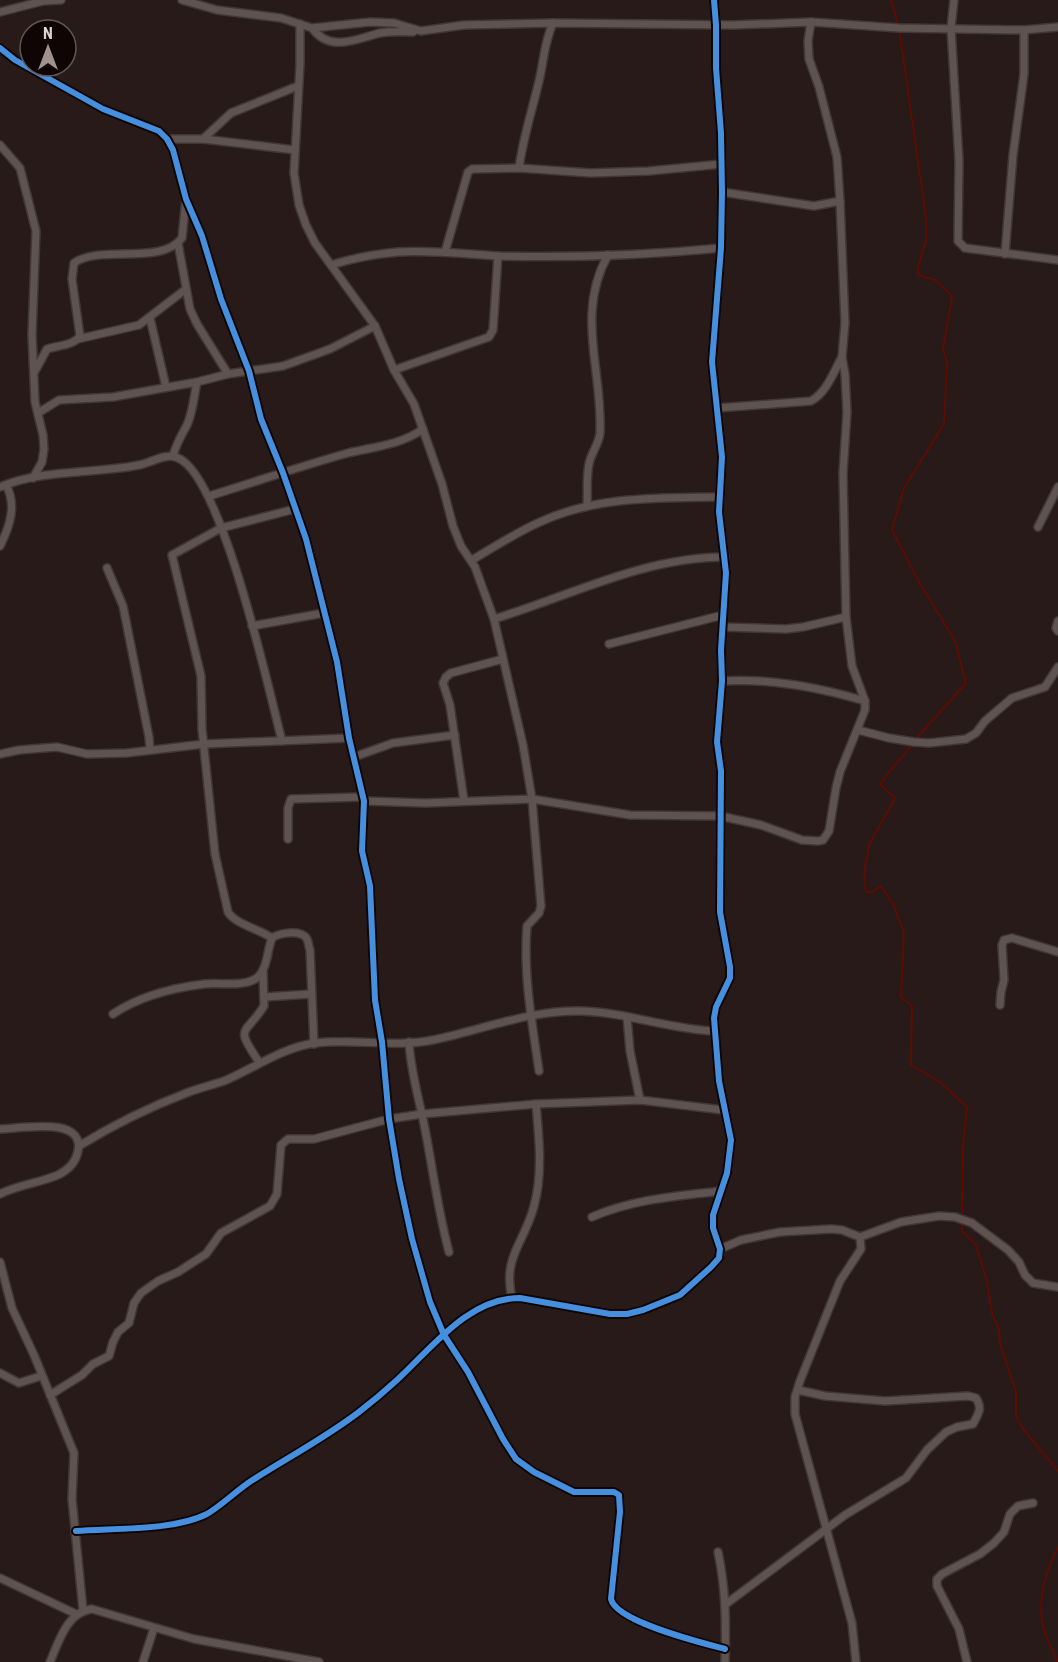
<svg xmlns="http://www.w3.org/2000/svg" width="1058" height="1662" viewBox="0 0 1058 1662" font-family="'Roboto Condensed',sans-serif">
  <rect width="100%" height="100%" fill="#271a18"/>
  <g fill="none" stroke-linecap="round" stroke-linejoin="round">
    <g stroke="#5c0c02" stroke-width="2">
      <polyline points="891,0 899,28 926,218 926,240 918,267 918,275 935,280 951,295 952,299 943,348 947,363 944,424 904,488 892,530 919,582 955,641 966,683 915,740"/>
      <polyline points="912,744 880,784 895,798 869,845 864,875 866,892 873,892 881,886 894,906 904,933 901,997 912,1006 911,1065 939,1081 967,1107 963,1146 962,1232 975,1243 986,1277 992,1314 999,1329 1000,1343 1016,1391 1016,1416 1023,1429 1058,1471"/>
      <path d="M1058,1662C1053,1651 1046,1639 1043,1626C1037,1599 1046,1571 1058,1547"/>
    </g>
    <g stroke="#413735" stroke-width="10">
      <g id="minor">
        <polyline points="182,0 217,10 281,18 312,28 370,22 394,23 421,31 464,25 553,23 734,25 811,22 899,28 1024,30 1058,27"/>
        <polyline points="954,0 951,28 959,161 958,241 965,248 1058,260"/>
        <polyline points="0,12 43,1 61,0"/>
        <path d="M300,24V64L294,173L299,205L306,225L315,243L375,326L394,370L414,404L442,484L453,526L461,546L475,567L494,619L523,745L532,799L541,906L539,913L527,926C523,973 532,1023 539,1071"/>
        <path d="M312,28C330,53 356,39 380,33C391,31 402,32 413,32"/>
        <path d="M0,48L15,60L103,109L159,131L167,139L173,150L186,199L202,236L221,299L249,371L261,419L283,473L306,539L337,662L349,738L364,801L362,851L370,886L375,1000L382,1042L389,1119L399,1179L412,1239L430,1302L444,1335L468,1372L503,1439L516,1459L534,1472L574,1492H614L619,1495L620,1512L611,1599C616,1622 703,1643 725,1649"/>
        <polyline points="167,139 203,139 295,150"/>
        <polyline points="203,139 231,113 298,86"/>
        <polyline points="0,145 20,168 36,231 32,335 35,402 43,435 44,449 42,462 33,478"/>
        <path d="M519,168C523,138 532,111 539,81C544,60 544,43 553,23"/>
        <polyline points="722,192 814,206 840,201"/>
        <polyline points="178,243 190,309 197,324 228,374"/>
        <polyline points="445,252 468,172 472,169 519,168 591,173 649,171 722,164"/>
        <polyline points="1005,254 1013,155 1024,74 1024,30"/>
        <path d="M331,265C353,258 376,254 398,252C431,250 465,254 498,256C573,258 648,255 721,248"/>
        <polyline points="150,318 166,387"/>
        <polyline points="78,339 139,325 186,289"/>
        <polyline points="394,370 489,337 493,330 498,256"/>
        <path d="M35,371L47,349C59,345 73,346 80,336L72,279L74,263C100,244 161,266 182,238L186,199"/>
        <path d="M717,408L811,401C827,392 833,373 842,357"/>
        <polyline points="38,413 59,400 113,397 197,382 228,374 283,366 330,349 375,326"/>
        <path d="M173,456C176,444 181,436 187,425C193,412 194,396 197,382"/>
        <path d="M0,487C42,469 94,474 139,465C151,463 166,452 178,458C222,476 269,691 282,741"/>
        <path d="M209,496C255,482 301,466 348,453C373,447 401,445 423,429"/>
        <path d="M587,506C588,492 586,477 589,464C591,453 599,444 600,433C603,371 575,314 608,255"/>
        <polyline points="1038,527 1058,487"/>
        <path d="M0,546C10,526 17,505 6,485"/>
        <path d="M472,560C494,547 517,532 540,522C596,496 658,498 718,497"/>
        <polyline points="107,568 123,606 149,737 150,749"/>
        <path d="M494,619C570,596 644,557 725,557"/>
        <polyline points="1058,621 1056,628 1058,631"/>
        <polyline points="252,626 324,613"/>
        <polyline points="723,627 786,629 803,627 846,617"/>
        <polyline points="609,644 723,615"/>
        <path d="M722,681C771,678 818,687 865,701"/>
        <polyline points="858,730 889,738 914,742 929,743 966,739 976,733 985,721 1012,698 1045,687 1058,667"/>
        <polyline points="0,754 19,750 57,747 87,754 127,753 204,744 349,738"/>
        <polyline points="354,757 393,743 455,735"/>
        <polyline points="364,801 426,803 532,799 630,815 720,816 761,825 802,840 818,841 823,840 829,831 836,788 840,772 865,710 865,701 852,666 846,617 843,473 847,412 845,374 842,357 845,323 840,201 837,157 819,87 809,59 808,41 811,22"/>
        <polyline points="464,801 450,705 443,683 446,677 451,673 503,659"/>
        <polyline points="288,839 288,808 291,799 363,797"/>
        <path d="M272,938C259,929 235,924 228,912L215,854L202,729L201,676L172,555L221,528L295,509"/>
        <polyline points="265,997 311,994"/>
        <polyline points="1000,1005 1001,992 1004,980 1002,945 1004,940 1012,938 1058,952"/>
        <path d="M113,1014C140,996 171,988 204,984C219,982 245,988 258,977C268,967 267,950 272,938C279,933 301,929 307,939C308,940 309,948 310,950L314,1044"/>
        <polyline points="627,1017 630,1051 640,1100"/>
        <path d="M409,1042C411,1074 419,1098 425,1129C433,1170 438,1211 449,1252"/>
        <path d="M259,1062C234,1025 245,1036 264,1006L263,971"/>
        <path d="M0,1129C19,1129 85,1115 78,1151C76,1162 68,1170 58,1175C39,1183 18,1185 0,1194"/>
        <path d="M79,1146C113,1125 152,1106 189,1092C200,1088 212,1085 224,1081C255,1068 281,1048 315,1043C354,1038 394,1048 433,1040C481,1030 530,1010 580,1011C625,1012 669,1029 714,1031"/>
        <path d="M592,1217C633,1199 677,1196 721,1191"/>
        <polyline points="860,1237 901,1222 939,1216 955,1217 972,1223 1008,1250 1019,1262 1025,1275 1033,1283 1058,1287"/>
        <polyline points="720,1249 741,1240 780,1232 831,1229 842,1230 860,1237 861,1249 840,1281 800,1381 795,1397 795,1414 852,1623 856,1662"/>
        <polyline points="0,1262 12,1308 34,1355 74,1453 72,1499 83,1610"/>
        <path d="M512,1298C502,1257 525,1242 534,1206C543,1174 539,1137 536,1104"/>
        <polyline points="0,1373 19,1383 41,1376"/>
        <polyline points="50,1395 82,1375 93,1364 109,1356 113,1342 118,1332 129,1323 134,1303 141,1293 158,1281 178,1272 206,1254 221,1233 270,1206 277,1194 281,1145 288,1139 314,1139 389,1119 422,1114 536,1104 640,1100 723,1110"/>
        <path d="M76,1531C114,1528 173,1531 207,1514C222,1505 236,1491 251,1481C287,1458 325,1438 359,1412C372,1402 385,1391 397,1380C432,1348 468,1298 520,1298L610,1314H627L643,1310L680,1295L711,1267L719,1258L720,1249L713,1228V1215L727,1173L731,1140L719,1081L714,1018L716,1007L730,978V967L720,912L721,771L717,742L722,681L721,650L726,573L719,512L722,457L712,362L721,248L722,192L721,133L716,68V25L714,0"/>
        <path d="M718,1552C726,1589 726,1624 725,1662"/>
        <polyline points="0,1578 76,1614"/>
        <path d="M726,1604L845,1515L906,1478L927,1450L946,1432L957,1427L973,1424C978,1414 983,1409 976,1398L968,1396L885,1401L825,1396L798,1390"/>
        <path d="M50,1662C59,1641 67,1612 92,1609L194,1639L319,1662"/>
        <polyline points="143,1662 154,1628"/>
        <polyline points="967,1662 959,1629 937,1586 937,1579 942,1574 980,1554 994,1543 1004,1532 1010,1514 1018,1506 1033,1503"/>
      </g>
    </g>
    <use href="#minor" stroke="#5e5350" stroke-width="7"/>
    <g stroke="#0e0504" stroke-width="10">
      <g id="cycleway">
        <path d="M0,48L15,60L103,109L159,131L167,139L173,150L186,199L202,236L221,299L249,371L261,419L283,473L306,539L337,662L349,738L364,801L362,851L370,886L375,1000L382,1042L389,1119L399,1179L412,1239L430,1302L444,1335L468,1372L503,1439L516,1459L534,1472L574,1492H614L619,1495L620,1512L611,1599C616,1622 703,1643 725,1649"/>
        <path d="M76,1531C114,1528 173,1531 207,1514C222,1505 236,1491 251,1481C287,1458 325,1438 359,1412C372,1402 385,1391 397,1380C432,1348 468,1298 520,1298L610,1314H627L643,1310L680,1295L711,1267L719,1258L720,1249L713,1228V1215L727,1173L731,1140L719,1081L714,1018L716,1007L730,978V967L720,912L721,771L717,742L722,681L721,650L726,573L719,512L722,457L712,362L721,248L722,192L721,133L716,68V25L714,0"/>
      </g>
    </g>
    <use href="#cycleway" stroke="#468fdf" stroke-width="6"/>
  </g>
  <g transform="translate(48 48)"><circle r="28" fill="#0e0504" stroke="#635755" stroke-width="1.5"/>
  <path d="M0-4.5L10 22L0 15L-10 22Z" fill="#a1928f"/>
  <text y="-9" font-size="16" font-weight="bold" text-anchor="middle" fill="#e3d3cf">N</text>
  </g>
</svg>
